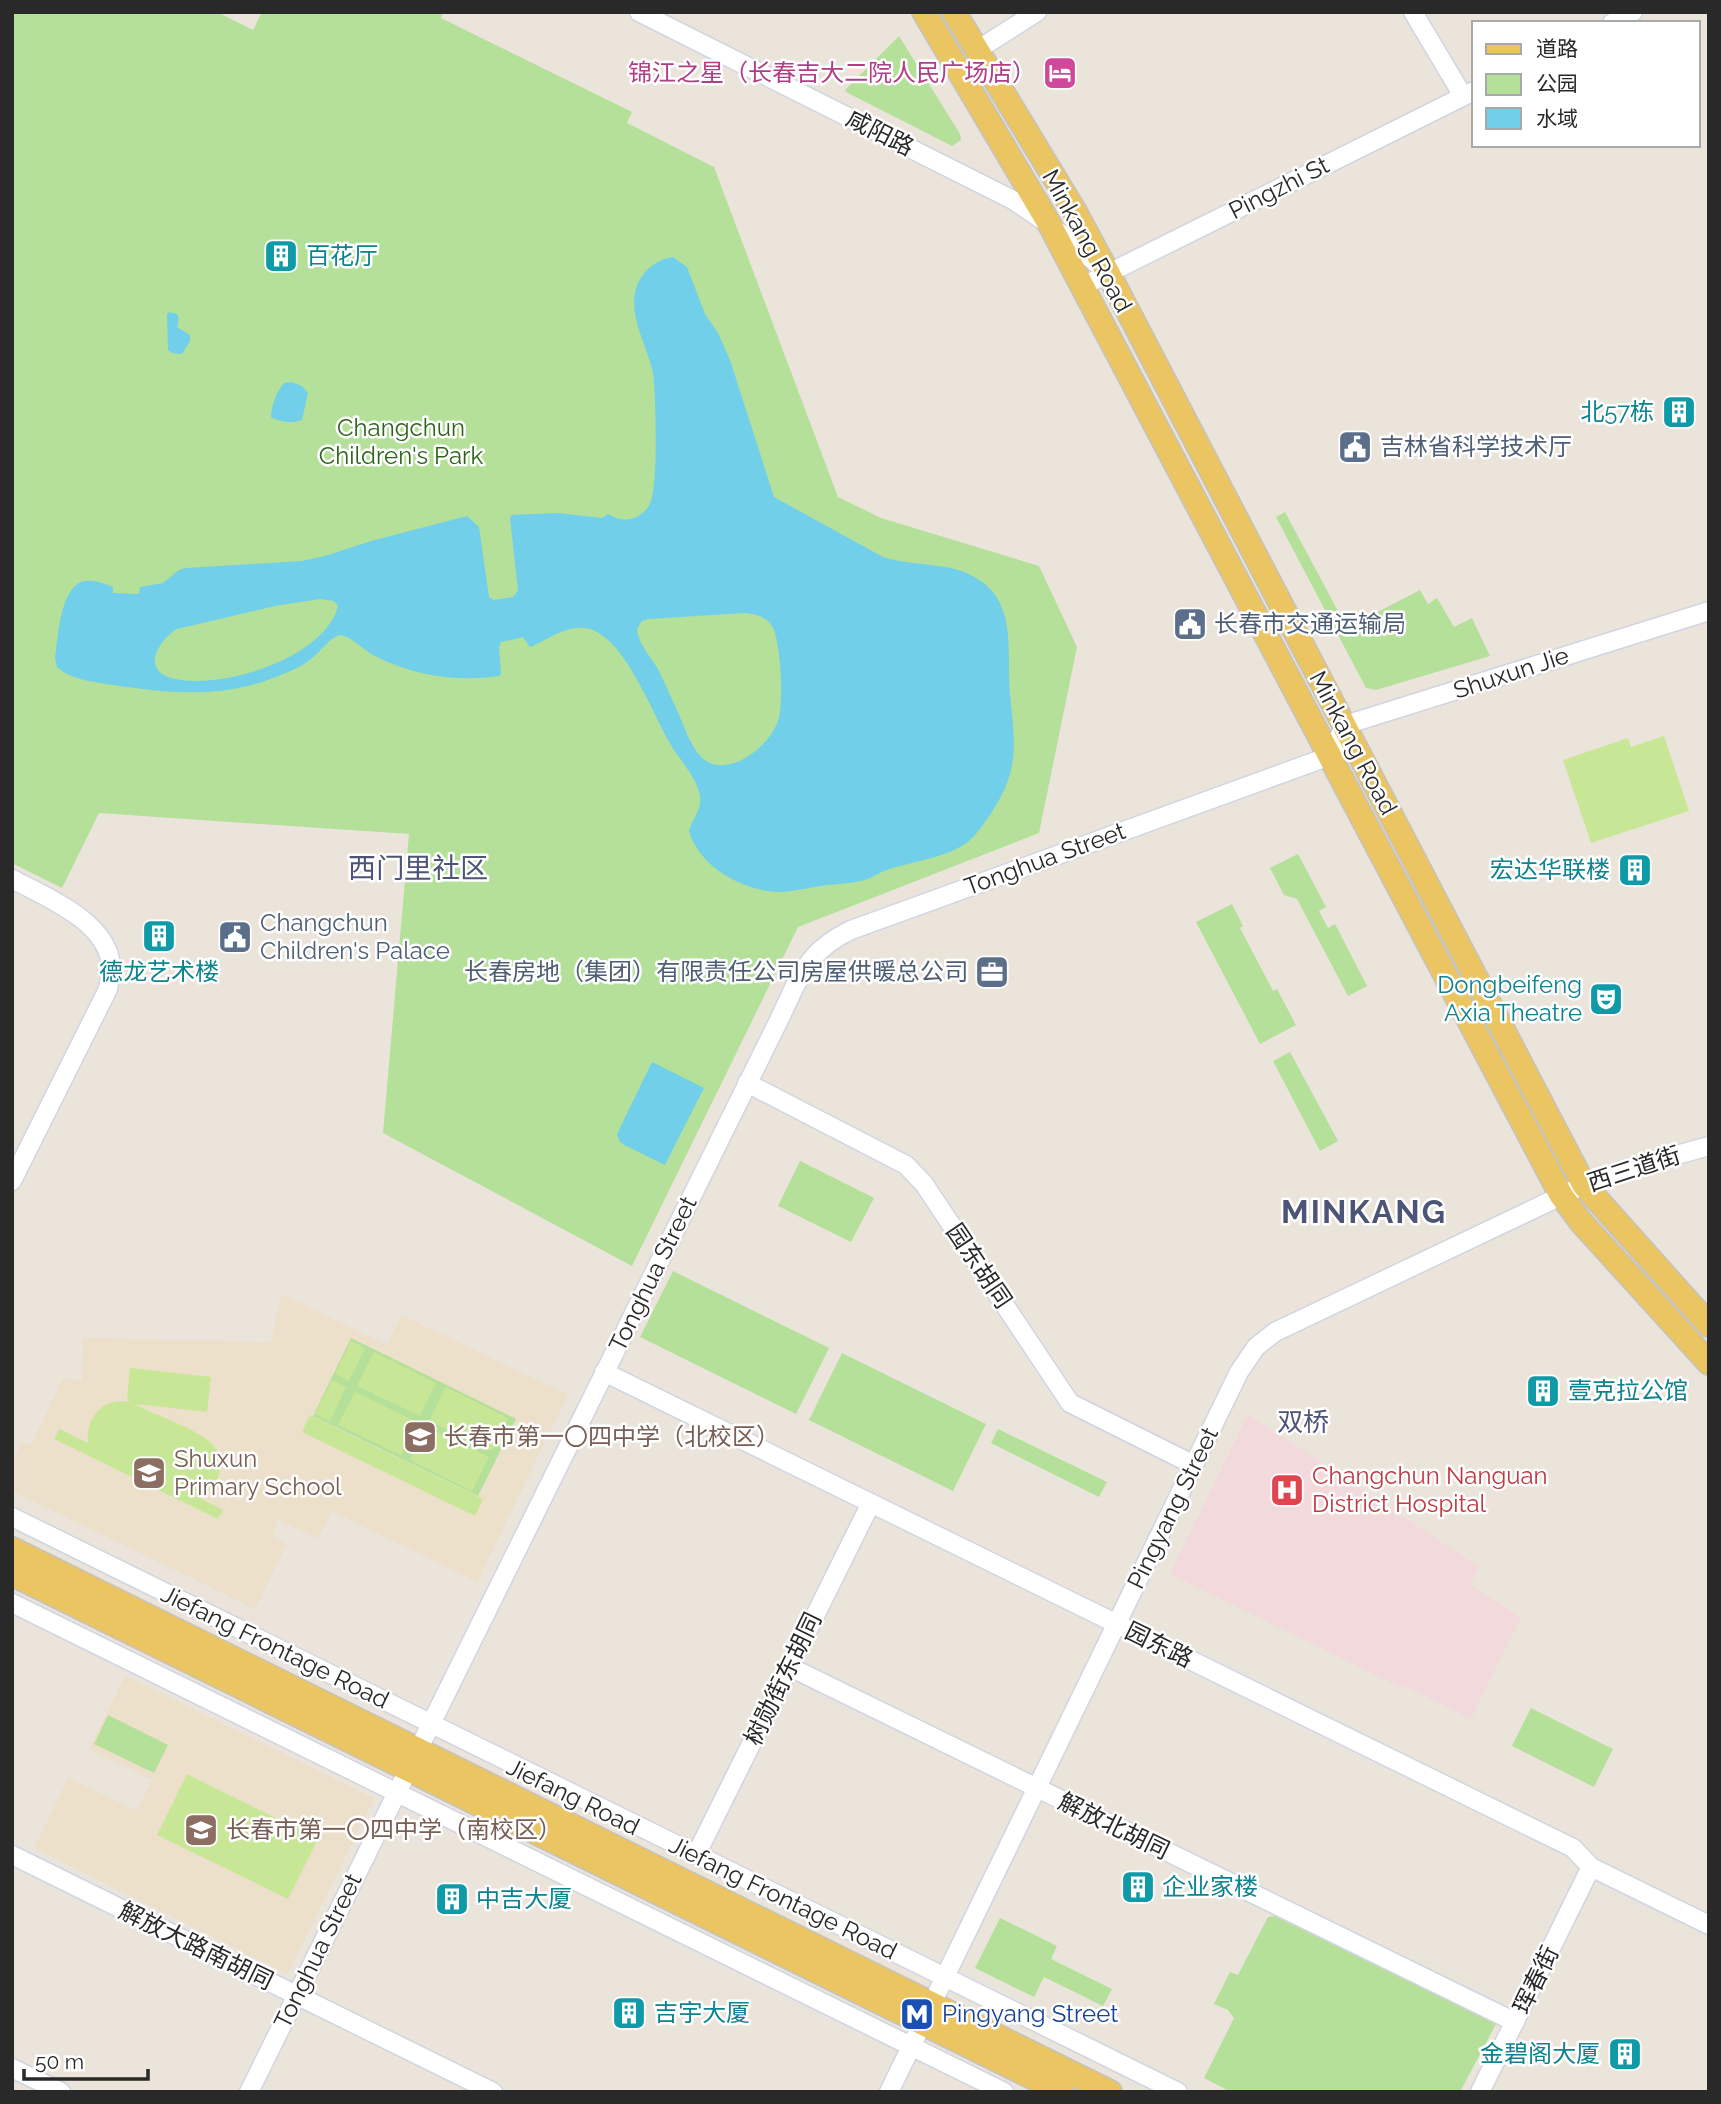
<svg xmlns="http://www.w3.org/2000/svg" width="1721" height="2104" viewBox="0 0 1721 2104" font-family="Raleway,'Noto Sans SC',sans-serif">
  <rect width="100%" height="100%" fill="#ebe4db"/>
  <g fill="#ece0cb">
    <polygon points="281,1294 387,1345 402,1315 568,1395 477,1582 332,1511 318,1539 277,1519 273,1537 287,1544 255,1609 12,1491 12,1463 22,1442 31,1445 63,1378 82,1381 83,1338 271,1342"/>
    <polygon points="125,1676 374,1798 288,1974 34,1848 68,1778 137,1811 152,1780 89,1749"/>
  </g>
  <polygon fill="#f2d9db" points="1248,1414 1479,1567 1470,1585 1521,1617 1471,1719 1404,1686 1402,1688 1170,1574"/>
  <g fill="#b4e09a">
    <polygon points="12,12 217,12 253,30 262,12 443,12 441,18 632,112 627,123 714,167 838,497 881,518 1039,566 1077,647 1039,833 798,927 632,1266 383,1133 409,834 99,813 62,888 12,863"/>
    <polygon points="899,36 960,134 961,140 952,146 846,92 845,90"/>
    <polygon points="1285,512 1347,628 1420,590 1428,604 1437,598 1454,627 1472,618 1490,656 1376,690 1366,688 1276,517"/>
    <polygon points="1298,854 1326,907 1319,911 1328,928 1335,924 1367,986 1348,996 1297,899 1284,895 1270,868"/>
    <polygon points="1232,904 1243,926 1240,928 1273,991 1277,989 1296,1025 1260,1044 1196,922"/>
    <polygon points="1290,1052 1338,1141 1320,1151 1273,1061"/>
    <polygon points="800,1161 874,1198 851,1242 778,1206"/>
    <polygon points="673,1271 829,1348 796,1414 640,1337"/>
    <polygon points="351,1338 516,1419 478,1496 313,1416"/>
    <polygon points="842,1353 986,1424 953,1491 809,1420"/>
    <polygon points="998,1429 1107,1482 1099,1497 991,1443"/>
    <polygon points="1531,1708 1613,1749 1594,1787 1512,1746"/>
    <polygon points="108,1715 168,1745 154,1773 94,1744"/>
    <polygon points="1275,1916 1496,2024 1460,2092 1231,2092 1204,2078 1234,2018 1228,2010 1214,2004 1230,1972 1238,1975 1268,1917"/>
    <polygon points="1000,1918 1057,1946 1051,1959 1112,1989 1103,2006 1044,1977 1034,1997 975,1968"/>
  </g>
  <g fill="#c8e796">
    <polygon points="1664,736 1689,811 1591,843 1563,760 1628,738 1631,747"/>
    <polygon points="351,1341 365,1348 349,1381 335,1374"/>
    <polygon points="374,1352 436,1383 420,1416 357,1386"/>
    <path d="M130,1368L211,1377L207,1412L135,1404C156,1416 193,1427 210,1442C230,1461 219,1485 200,1498L223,1510L218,1519L54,1439L59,1429L88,1443C86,1416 103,1397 131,1402L127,1400Z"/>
    <polygon points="332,1380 346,1387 330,1421 315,1414"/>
    <polygon points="446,1387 508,1418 492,1451 429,1421"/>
    <polygon points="355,1392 417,1422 401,1455 338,1425"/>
    <polygon points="310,1415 483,1499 475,1516 302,1432"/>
    <polygon points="426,1427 489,1457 472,1491 410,1460"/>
    <polygon points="187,1774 318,1839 288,1899 157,1835"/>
  </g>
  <g fill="#72cfe9" fill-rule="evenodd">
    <path d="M673,257L687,267L705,314L718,333L730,360L774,497L883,557C913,567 949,561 976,578C1011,598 1009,637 1009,673C1009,709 1021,748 1007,783C1002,798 981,831 969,841C946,859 911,861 884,871C877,874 871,878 865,880C852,883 841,884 828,885C812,887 797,891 781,892C744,892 699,867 689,831C692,819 702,810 700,796C696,776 681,762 671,745C653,715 626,640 590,629C569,623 549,639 530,647L523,637L501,642L499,647L501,674L499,676C457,682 415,676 377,657C363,651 354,637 340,635C328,639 321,651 311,659C303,666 293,670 283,674C226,699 172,694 113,685C95,682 71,680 57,667L55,659C58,639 60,583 86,581C95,580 105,584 113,587V593L139,594L140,587L163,583L179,570L186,568L302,561L325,556L371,541L467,516L479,527L489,597L494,600L513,597L518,591L510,518L512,515L558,513L602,518L608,514C617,520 628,522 638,516C644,513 649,507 651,501C658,481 656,394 653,373C648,349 634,326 634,301C635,278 651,260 673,257ZM320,599L334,601L338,606C325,659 218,691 171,678C141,669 159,640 177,629L275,606ZM744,613C754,614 766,616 772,626C781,640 784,705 778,721C769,747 727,780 702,758C690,746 684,725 677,710C671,697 665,684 659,671C652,658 638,644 637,629L642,621L649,619Z"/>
    <polygon points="169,312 177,314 179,318 177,327 190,335 190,341 182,354 172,353 168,350 167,314"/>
    <path d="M291,382L302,386L308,393L302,420C292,424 280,422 271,417C271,406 277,391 284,383Z"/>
    <polygon points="652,1062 704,1088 665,1165 624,1145 620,1142 617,1134"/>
  </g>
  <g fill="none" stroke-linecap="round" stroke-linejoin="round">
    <g stroke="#d1d5e2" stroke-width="21">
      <g id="minor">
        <polyline points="639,12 1013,200 1050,225 1101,267"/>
        <polyline points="1413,12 1463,96"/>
        <polyline points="1612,23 1633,12"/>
        <polyline points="977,50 1037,12"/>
        <polyline points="1083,286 1474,91"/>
        <path d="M12,879C46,897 109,922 111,967C111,974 109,982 108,989L12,1181"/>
        <polyline points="747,1083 906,1165 924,1184 1070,1403 1194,1465"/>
        <polyline points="604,1372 1573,1848 1591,1867 1709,1925"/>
        <polyline points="12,1517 1178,2092"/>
        <polyline points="12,1603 1004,2092"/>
        <polyline points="790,1667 1515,2022"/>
        <polyline points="12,1855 493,2092"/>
        <polyline points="696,1855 871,1503"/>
        <polyline points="12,2068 61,2092"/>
        <path d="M249,2092L778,1022C799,979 805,952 851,930L1330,756L1345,725L1709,611"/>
        <polyline points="889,2092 1239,1372 1256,1347 1275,1332 1584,1185 1623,1170 1709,1146"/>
        <polyline points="1480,2092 1591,1867"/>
      </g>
    </g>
    <g stroke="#c3c3c3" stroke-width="26">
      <g id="major">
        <polyline points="924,12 1050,225 1561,1195 1581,1222 1709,1363"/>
        <polyline points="954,12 1074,210 1108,273 1584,1185 1709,1325"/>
        <polyline points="12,1549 1110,2092"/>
        <polyline points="12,1574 1062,2092"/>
      </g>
    </g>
    <use href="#minor" stroke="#fff" stroke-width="18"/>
    <use href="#major" stroke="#ebc561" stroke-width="23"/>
  </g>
  <defs>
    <g id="hotel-square" transform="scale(1.75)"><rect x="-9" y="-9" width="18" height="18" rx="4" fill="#d1479c" stroke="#fff"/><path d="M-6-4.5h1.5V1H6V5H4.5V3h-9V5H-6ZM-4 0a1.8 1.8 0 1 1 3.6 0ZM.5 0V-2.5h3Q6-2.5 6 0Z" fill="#fff"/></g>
    <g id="building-square" transform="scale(1.75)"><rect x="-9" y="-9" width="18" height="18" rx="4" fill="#0f9aa8" stroke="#fff"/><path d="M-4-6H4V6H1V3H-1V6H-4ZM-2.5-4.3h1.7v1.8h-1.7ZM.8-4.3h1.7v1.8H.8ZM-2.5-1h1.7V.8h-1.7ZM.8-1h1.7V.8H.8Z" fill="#fff"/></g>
    <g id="civic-square" transform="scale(1.75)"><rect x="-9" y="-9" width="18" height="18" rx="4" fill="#5c6f8a" stroke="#fff"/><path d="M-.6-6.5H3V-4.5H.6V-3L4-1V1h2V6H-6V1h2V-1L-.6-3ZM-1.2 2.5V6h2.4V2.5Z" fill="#fff"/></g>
    <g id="office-square" transform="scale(1.75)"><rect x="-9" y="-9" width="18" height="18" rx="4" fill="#5c6f8a" stroke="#fff"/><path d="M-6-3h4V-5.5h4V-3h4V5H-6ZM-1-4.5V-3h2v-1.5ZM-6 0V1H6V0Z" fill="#fff"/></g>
    <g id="theatre-square" transform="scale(1.75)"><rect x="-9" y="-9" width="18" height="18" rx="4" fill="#0f9aa8" stroke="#fff"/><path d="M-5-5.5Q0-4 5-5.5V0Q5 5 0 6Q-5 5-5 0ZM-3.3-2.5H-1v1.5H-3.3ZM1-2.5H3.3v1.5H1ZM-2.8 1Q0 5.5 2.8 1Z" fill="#fff"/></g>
    <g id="school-square" transform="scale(1.75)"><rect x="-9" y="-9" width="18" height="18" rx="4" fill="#8d6e63" stroke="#fff"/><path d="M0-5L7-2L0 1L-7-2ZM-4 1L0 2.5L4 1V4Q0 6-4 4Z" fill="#fff"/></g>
    <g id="hospital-square" transform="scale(1.75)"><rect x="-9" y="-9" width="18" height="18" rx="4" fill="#e0444e" stroke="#fff"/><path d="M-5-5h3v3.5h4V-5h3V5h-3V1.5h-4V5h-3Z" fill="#fff"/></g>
    <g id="metro-square" transform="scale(1.75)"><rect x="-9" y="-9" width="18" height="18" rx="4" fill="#1a4fb4" stroke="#fff"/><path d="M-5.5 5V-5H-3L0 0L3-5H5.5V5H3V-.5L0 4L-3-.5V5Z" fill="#fff"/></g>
  </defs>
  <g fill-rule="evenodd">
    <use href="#hotel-square" x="1060" y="73"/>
    <use href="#building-square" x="281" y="256"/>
    <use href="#building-square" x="1679" y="412"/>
    <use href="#civic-square" x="1355" y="447"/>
    <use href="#civic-square" x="1190" y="624"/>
    <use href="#building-square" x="1635" y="870"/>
    <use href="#building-square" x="159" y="936"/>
    <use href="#civic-square" x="235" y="937"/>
    <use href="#office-square" x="992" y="972"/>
    <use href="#theatre-square" x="1606" y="999"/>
    <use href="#building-square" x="1543" y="1391"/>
    <use href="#school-square" x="420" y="1437"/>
    <use href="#school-square" x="149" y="1473"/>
    <use href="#hospital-square" x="1287" y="1490"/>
    <use href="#school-square" x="201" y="1830"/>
    <use href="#building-square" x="1138" y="1887"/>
    <use href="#building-square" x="452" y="1899"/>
    <use href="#building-square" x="629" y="2013"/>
    <use href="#metro-square" x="917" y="2014"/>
    <use href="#building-square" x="1625" y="2054"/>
  </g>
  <g text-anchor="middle" stroke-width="5" stroke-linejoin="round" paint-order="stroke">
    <g font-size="24" fill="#b23c85" stroke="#fff" text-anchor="end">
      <text x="1036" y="81">锦江之星（长春吉大二院人民广场店）</text>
    </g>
    <g font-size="24" fill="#292929" stroke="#fff">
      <text transform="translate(880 133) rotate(27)" y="8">咸阳路</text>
      <text transform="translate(1279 188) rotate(-27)" y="8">Pingzhi St</text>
      <text transform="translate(1087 241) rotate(61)" y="8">Minkang Road</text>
      <text transform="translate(1511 673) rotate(-18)" y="8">Shuxun Jie</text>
      <text transform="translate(1353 743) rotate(62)" y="8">Minkang Road</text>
      <text transform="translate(1045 859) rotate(-20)" y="8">Tonghua Street</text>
      <text transform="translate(1634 1169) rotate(-18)" y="8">西三道街</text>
      <text transform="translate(979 1266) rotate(56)" y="8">园东胡同</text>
      <text transform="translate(653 1274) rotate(-64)" y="8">Tonghua Street</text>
      <text transform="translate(1173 1508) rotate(-64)" y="8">Pingyang Street</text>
      <text transform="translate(1159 1645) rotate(26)" y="8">园东路</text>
      <text transform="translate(275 1647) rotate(26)" y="8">Jiefang Frontage Road</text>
      <text transform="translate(783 1679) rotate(-64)" y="8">树勋街东胡同</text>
      <text transform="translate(573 1797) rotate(26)" y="8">Jiefang Road</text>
      <text transform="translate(1114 1826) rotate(26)" y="8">解放北胡同</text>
      <text transform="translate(783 1898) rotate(26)" y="8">Jiefang Frontage Road</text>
      <text transform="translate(196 1946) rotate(26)" y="8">解放大路南胡同</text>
      <text transform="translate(318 1951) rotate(-64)" y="8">Tonghua Street</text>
      <text transform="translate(1536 1980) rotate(-64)" y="8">珲春街</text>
    </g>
    <g font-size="24" fill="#0d838f" stroke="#fff" text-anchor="start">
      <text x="306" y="264">百花厅</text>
      <text x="1654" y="420" text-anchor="end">北57栋</text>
      <text x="1610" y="878" text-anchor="end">宏达华联楼</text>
      <text x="159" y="980" text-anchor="middle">德龙艺术楼</text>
      <text x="1582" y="993" text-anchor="end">Dongbeifeng<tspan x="1582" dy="28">Axia Theatre</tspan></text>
      <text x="1568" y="1399">壹克拉公馆</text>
      <text x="1162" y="1895">企业家楼</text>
      <text x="476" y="1907">中吉大厦</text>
      <text x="654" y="2021">吉宇大厦</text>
      <text x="1600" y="2062" text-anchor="end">金碧阁大厦</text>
    </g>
    <g font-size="24" fill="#2e631c" stroke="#fff">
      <text x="401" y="436">Changchun<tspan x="401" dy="28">Children's Park</tspan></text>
    </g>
    <g font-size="24" fill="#4e5e75" stroke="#fff" text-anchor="start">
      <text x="1380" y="455">吉林省科学技术厅</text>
      <text x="1214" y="632">长春市交通运输局</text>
      <text x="260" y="931">Changchun<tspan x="260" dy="28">Children's Palace</tspan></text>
      <text x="968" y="980" text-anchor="end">长春房地（集团）有限责任公司房屋供暖总公司</text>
    </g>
    <g font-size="24" fill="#785e54" stroke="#fff" text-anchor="start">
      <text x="444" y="1445">长春市第一〇四中学（北校区）</text>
      <text x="174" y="1467">Shuxun<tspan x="174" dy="28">Primary School</tspan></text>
      <text x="226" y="1838">长春市第一〇四中学（南校区）</text>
    </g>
    <g font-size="24" fill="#be3a42" stroke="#fff" text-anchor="start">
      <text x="1312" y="1484">Changchun Nanguan<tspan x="1312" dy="28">District Hospital</tspan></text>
    </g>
    <g font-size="24" fill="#164399" stroke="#fff" text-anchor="start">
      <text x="942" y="2022">Pingyang Street</text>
    </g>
    <g font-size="26" fill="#4c5578" stroke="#fff">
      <text x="1303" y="1431">双桥</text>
    </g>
    <g font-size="28" fill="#4c5578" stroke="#fff">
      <text x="418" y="878">西门里社区</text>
    </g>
    <g font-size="32" font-weight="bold" letter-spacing="2" fill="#4c5578" stroke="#fff">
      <text x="1364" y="1223">MINKANG</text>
    </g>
  </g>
  <rect width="1721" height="2104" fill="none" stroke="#292929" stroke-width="28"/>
  <rect x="1472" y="21" width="228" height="126" fill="#ffffff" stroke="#a9a9a9" stroke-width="2"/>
  <rect x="1486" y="44" width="35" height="10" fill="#ebc561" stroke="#a9a9a9" stroke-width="2"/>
  <text x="1536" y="56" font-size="21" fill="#292929">道路</text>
  <rect x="1486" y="74" width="35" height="21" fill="#b4e09a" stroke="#a9a9a9" stroke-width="2"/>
  <text x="1536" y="91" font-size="21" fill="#292929">公园</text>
  <rect x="1486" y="108" width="35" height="21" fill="#72cfe9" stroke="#a9a9a9" stroke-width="2"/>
  <text x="1536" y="126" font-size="21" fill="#292929">水域</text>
  <path d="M24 2069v10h124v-10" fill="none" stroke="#292929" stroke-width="3.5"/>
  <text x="35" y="2069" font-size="21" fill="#292929" stroke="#ffffff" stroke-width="5" paint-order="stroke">50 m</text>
</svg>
